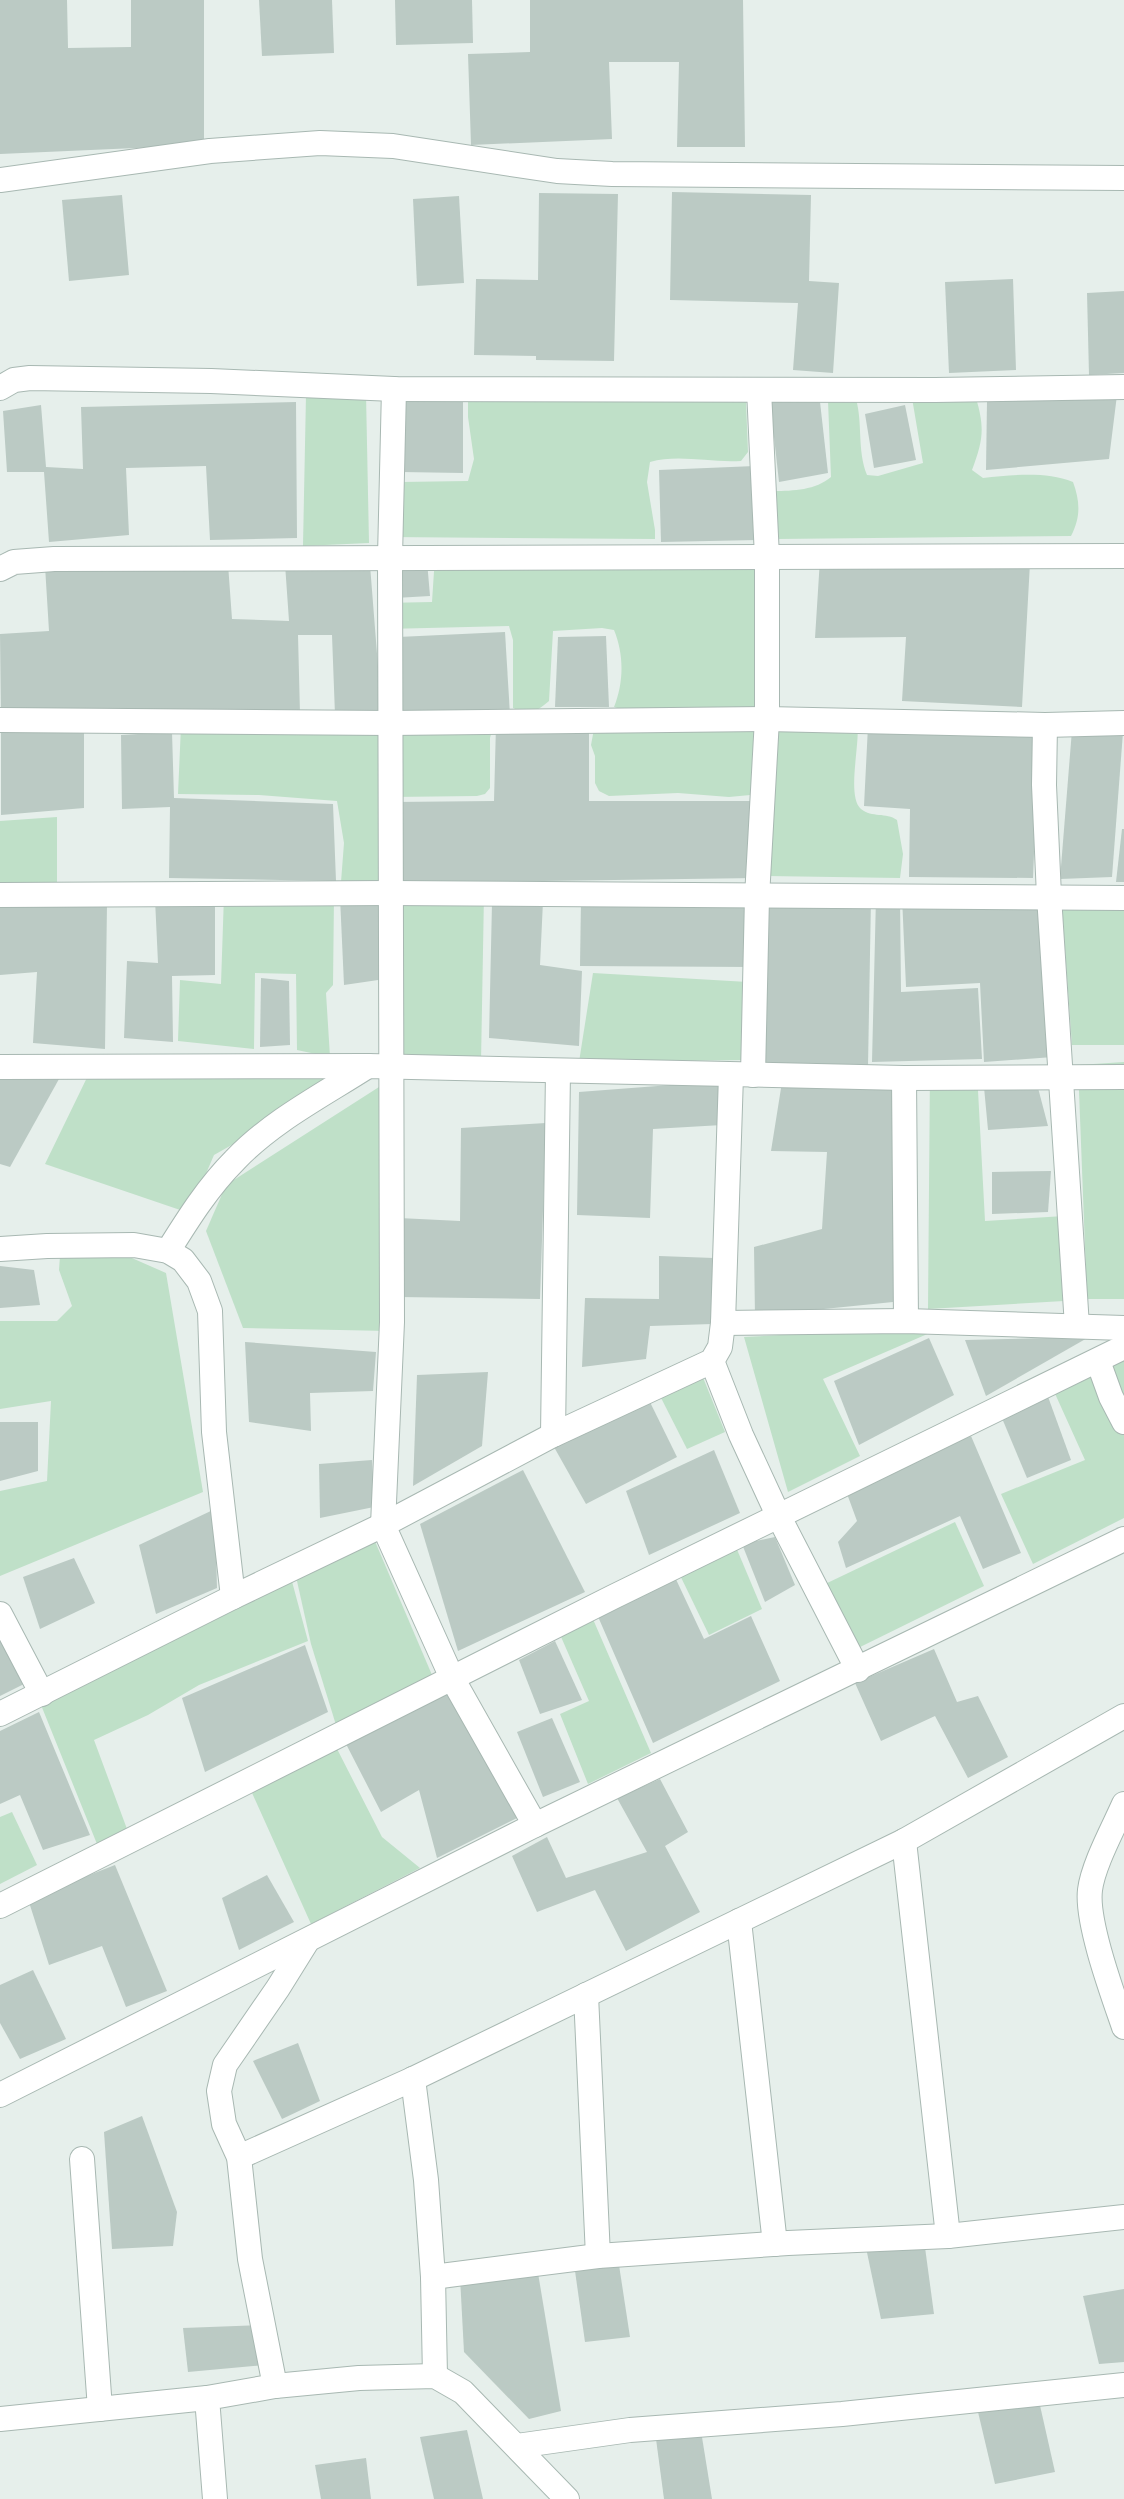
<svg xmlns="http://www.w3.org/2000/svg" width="1124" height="2499" viewBox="0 0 1124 2499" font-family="'Exo 2',sans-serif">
  <rect width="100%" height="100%" fill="#e6efeb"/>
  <g fill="#bfe0c8">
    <polygon points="366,394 369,543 303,546 306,395"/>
    <path d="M912,398H976C985,428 983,441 972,470L983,478C1013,475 1045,471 1073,482C1080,501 1081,517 1071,536L777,539L774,491C793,491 816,490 831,477L828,401L856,399C863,424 857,450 867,475L878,476L923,463Z"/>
    <path d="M468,400L746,402L748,452L741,461C710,463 679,454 650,462L647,482L655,530V539L388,537L401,482L468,481L474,459L468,417Z"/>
    <path d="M764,552L765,709L624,710L614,707C624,682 624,654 614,630L602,628L553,631L549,701C536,712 528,716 513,708V640L509,626L386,629L384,603L432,602L435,556Z"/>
    <polygon points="764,719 761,794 729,797 678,793 609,796 599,791 595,783 595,756 591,745 594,729"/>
    <path d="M775,720L857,723C861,742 846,796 861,809C872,818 886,812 897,820L903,854L900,878L767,876Z"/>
    <polygon points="392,725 493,727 490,738 490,788 485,794 477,796 392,797"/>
    <polygon points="181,726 384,726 388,882 341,882 344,843 337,801 259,795 178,794"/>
    <polygon points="57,817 57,883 0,885 0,821"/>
    <polygon points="398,893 484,894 481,1062 399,1062"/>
    <polygon points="1061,893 1124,895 1124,1045 1072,1045"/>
    <polygon points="224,895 334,897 333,985 326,993 330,1057 297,1050 296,974 255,973 254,1049 178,1041 180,980 221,984"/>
    <polygon points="593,973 748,982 747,1060 579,1062"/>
    <polygon points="97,1057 361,1072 214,1155 189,1213 45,1164"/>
    <polygon points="1124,1062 1124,1299 1087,1299 1078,1065"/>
    <polygon points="930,1068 977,1072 985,1221 1064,1216 1064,1301 928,1309"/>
    <polygon points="379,1087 388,1331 243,1328 206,1231 226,1185"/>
    <polygon points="125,1255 166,1273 203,1492 0,1576 0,1491 47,1481 51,1401 0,1409 0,1321 57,1321 72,1306 59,1270 60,1256"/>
    <polygon points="946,1326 823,1379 860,1456 788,1492 744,1337"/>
    <polygon points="1124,1352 1124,1518 1033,1564 1001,1494 1085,1460 1052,1387"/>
    <polygon points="700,1370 725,1432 687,1449 656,1388"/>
    <polygon points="955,1522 984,1586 852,1651 823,1585"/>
    <polygon points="374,1539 432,1675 336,1725 311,1644 295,1572"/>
    <polygon points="733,1540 762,1609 709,1635 676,1567"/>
    <polygon points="290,1574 308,1641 199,1685 148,1715 94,1740 127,1829 97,1844 39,1700"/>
    <polygon points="589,1610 651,1753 588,1784 560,1714 589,1701 555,1623"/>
    <polygon points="333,1741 382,1837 420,1868 311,1924 248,1784"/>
    <polygon points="12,1812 37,1865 0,1884 0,1817"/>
  </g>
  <g fill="#bbcac4">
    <polygon points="0,0 67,0 68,48 131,47 131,0 204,0 204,145 0,154"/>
    <polygon points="259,0 332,0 334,53 262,56"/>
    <polygon points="395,0 472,0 473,43 396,45"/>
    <polygon points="530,0 743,0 745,147 677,147 679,62 609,62 612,139 471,145 468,54 530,52"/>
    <polygon points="672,192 811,195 809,281 839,283 833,373 793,370 798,303 670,300"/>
    <polygon points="539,193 618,194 614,361 536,360 536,356 474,355 476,279 538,280"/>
    <polygon points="122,195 129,275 69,281 62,200"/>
    <polygon points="459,196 464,283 417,286 413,199"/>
    <polygon points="1013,279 1016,370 949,373 945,282"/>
    <polygon points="1124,291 1124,373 1089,375 1087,293"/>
    <polygon points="819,393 828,473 779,482 770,401"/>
    <polygon points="1117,395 1109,459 986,470 987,401"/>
    <polygon points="399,396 463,397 463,473 401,472"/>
    <polygon points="296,402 297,538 210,540 206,466 126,468 129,535 49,542 44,472 7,472 3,411 41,405 46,467 83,469 81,407"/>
    <polygon points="905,405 916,460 874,468 865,414"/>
    <polygon points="755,466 757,540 661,542 659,470"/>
    <polygon points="820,559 1030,563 1022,707 902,701 906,637 815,638"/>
    <polygon points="427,561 430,596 395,598 394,564"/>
    <polygon points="228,564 232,619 289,621 285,564 370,565 382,717 335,715 332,635 298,635 300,714 1,717 0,634 49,631 45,566"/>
    <polygon points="505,632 510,715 393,715 398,637"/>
    <polygon points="606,636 609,707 555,707 558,637"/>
    <polygon points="589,723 589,801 759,801 756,878 396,883 394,802 494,801 496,725"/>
    <polygon points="868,726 1039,732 1033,878 909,877 910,809 864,806"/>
    <polygon points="1,728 84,729 84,808 1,815"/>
    <polygon points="1072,730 1123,732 1112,877 1060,879"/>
    <polygon points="172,732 174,798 333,804 336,881 169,878 170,807 122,809 121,735"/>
    <polygon points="1122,829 1124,829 1124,882 1116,882"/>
    <polygon points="381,895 385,979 344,985 340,897"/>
    <polygon points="876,897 900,897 901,992 978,988 982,1059 872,1062"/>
    <polygon points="902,897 1048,898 1053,1057 984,1062 980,983 906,987"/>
    <polygon points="750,898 751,967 580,966 581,900"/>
    <polygon points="871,898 868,1066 757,1071 764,899"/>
    <polygon points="155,899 215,899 215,975 172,976 173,1042 124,1038 127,961 158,963"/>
    <polygon points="543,901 540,965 582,971 579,1046 489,1038 492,903"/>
    <polygon points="0,902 107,904 105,1049 33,1043 37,972 0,975"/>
    <polygon points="261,978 289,981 290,1045 260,1047"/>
    <polygon points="0,1078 59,1079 10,1167 0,1164"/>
    <polygon points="723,1081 722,1125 653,1129 650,1218 577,1215 579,1092"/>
    <polygon points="782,1082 902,1090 893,1302 755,1316 754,1247 822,1229 827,1152 771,1151"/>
    <polygon points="1037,1084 1048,1126 988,1130 984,1087"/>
    <polygon points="546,1123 540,1299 398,1297 399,1218 460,1221 461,1128"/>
    <polygon points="1051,1171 1048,1212 992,1214 992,1172"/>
    <polygon points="659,1256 714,1258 712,1324 650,1326 646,1359 582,1367 585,1298 659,1299"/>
    <polygon points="0,1266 34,1270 40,1305 0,1308"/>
    <polygon points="1089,1337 986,1396 965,1340"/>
    <polygon points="929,1338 954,1395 859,1445 834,1381"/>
    <polygon points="245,1342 376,1352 373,1391 310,1393 311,1431 249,1422"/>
    <polygon points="488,1372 482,1446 413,1486 417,1375"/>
    <polygon points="646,1394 677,1457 586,1504 554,1447"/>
    <polygon points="1047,1394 1071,1460 1027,1478 999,1411"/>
    <polygon points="0,1422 38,1422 38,1471 0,1481"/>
    <polygon points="971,1436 1021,1553 983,1569 960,1516 846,1568 838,1542 857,1521 846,1491"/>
    <polygon points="714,1450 740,1513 649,1555 626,1491"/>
    <polygon points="372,1460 374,1507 320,1518 319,1464"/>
    <polygon points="523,1470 585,1592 458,1651 420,1524"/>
    <polygon points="215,1509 217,1588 156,1614 139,1545"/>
    <polygon points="775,1537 795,1585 765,1602 742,1544"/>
    <polygon points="74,1558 95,1603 40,1629 23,1577"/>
    <polygon points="673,1573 704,1639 751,1616 780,1681 653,1743 596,1612"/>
    <polygon points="0,1627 32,1680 0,1696"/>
    <polygon points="555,1641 582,1700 540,1714 519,1660"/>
    <polygon points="305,1645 328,1712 205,1772 182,1698"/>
    <polygon points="934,1649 957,1702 978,1696 1008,1757 968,1778 935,1716 881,1741 855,1683"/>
    <polygon points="456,1688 523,1815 437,1858 419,1790 381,1812 345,1742"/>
    <polygon points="39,1712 90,1835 43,1850 20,1795 0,1804 0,1731"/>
    <polygon points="552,1718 580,1782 543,1797 517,1732"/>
    <polygon points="660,1779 688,1832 665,1846 700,1912 626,1951 595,1890 537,1912 512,1856 547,1837 566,1878 647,1852 617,1798"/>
    <polygon points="115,1865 167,1991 126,2007 102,1946 49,1965 28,1899"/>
    <polygon points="267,1875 294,1922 239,1950 222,1898"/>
    <polygon points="33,1970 66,2039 20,2059 0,2023 0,1985"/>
    <polygon points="298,2043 320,2101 282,2119 253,2061"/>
    <polygon points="142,2116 177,2212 173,2246 112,2249 104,2132"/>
    <polygon points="924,2240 934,2314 881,2319 865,2243"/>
    <polygon points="619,2265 630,2337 585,2342 575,2271"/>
    <polygon points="537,2267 561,2411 529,2419 464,2352 460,2277"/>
    <polygon points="1124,2289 1124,2362 1099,2364 1083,2296"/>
    <polygon points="260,2325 265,2365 188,2372 183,2328"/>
    <polygon points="1039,2401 1055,2472 995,2484 978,2412"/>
    <polygon points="467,2430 483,2499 434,2499 420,2437"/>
    <polygon points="701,2431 712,2499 664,2499 656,2439"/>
    <polygon points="366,2458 371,2499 321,2499 315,2465"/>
  </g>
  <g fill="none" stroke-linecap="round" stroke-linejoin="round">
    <g stroke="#a8b8b2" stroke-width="26">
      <g id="minor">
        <polyline points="0,180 210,151 320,143 393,146 557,171 612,174 1124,178"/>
        <polyline points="0,388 14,380 30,378 211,381 394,389 935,390 1124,387"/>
        <polyline points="0,569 14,562 54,559 1124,556"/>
        <polyline points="0,720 390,723 767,719 1045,725 1124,723"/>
        <polyline points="1045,725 1044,785 1049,896 1077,1326"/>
        <polyline points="0,895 390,893 1124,898"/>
        <polyline points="0,1067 368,1066 904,1078 1124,1077"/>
        <polyline points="753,1075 757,897 767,719 767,557 759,390"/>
        <polyline points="904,1078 906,1321"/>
        <polyline points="0,1249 47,1246 134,1245 168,1251 183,1260 199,1281 210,1311 214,1432 233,1597"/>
        <path d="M168,1251C188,1219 208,1187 235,1160C272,1121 323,1095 368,1066"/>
        <polyline points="723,1323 906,1321 1124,1328"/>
        <polyline points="712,1361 741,1435 778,1515 858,1670"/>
        <polyline points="1098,1361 1111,1397 1124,1422"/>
        <polyline points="553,1435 558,1071"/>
        <polyline points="0,1614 42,1694"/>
        <polyline points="0,1714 233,1597 383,1525 553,1435 712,1361 720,1347 723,1323 731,1075"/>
        <path d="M1124,1804C1114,1827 1093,1865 1090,1890C1086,1922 1113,1995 1124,2027"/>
        <polyline points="535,1825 1124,1539"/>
        <polyline points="904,1841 948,2236"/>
        <polyline points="0,1906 613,1597 1124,1347"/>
        <polyline points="739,1921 775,2244"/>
        <polyline points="586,1995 598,2256"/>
        <polyline points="413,2079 426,2180 433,2277 435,2376"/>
        <polyline points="0,2095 535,1825 452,1678 383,1525 392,1322 390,557 394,389"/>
        <polyline points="239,2157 413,2079 904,1841 1124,1716"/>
        <polyline points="82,2159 100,2409"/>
        <polyline points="433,2277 598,2256 788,2243 948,2236 1124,2217"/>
        <polyline points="275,2386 250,2259 239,2157 224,2124 219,2091 225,2065 278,1988 306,1943"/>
        <polyline points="0,2419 207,2398"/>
        <polyline points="517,2446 630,2430 842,2414 1124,2385"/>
        <polyline points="215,2499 207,2398 275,2386 359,2378 435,2376 463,2392 567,2499"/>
      </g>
    </g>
    <use href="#minor" stroke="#fff" stroke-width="24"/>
  </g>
</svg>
